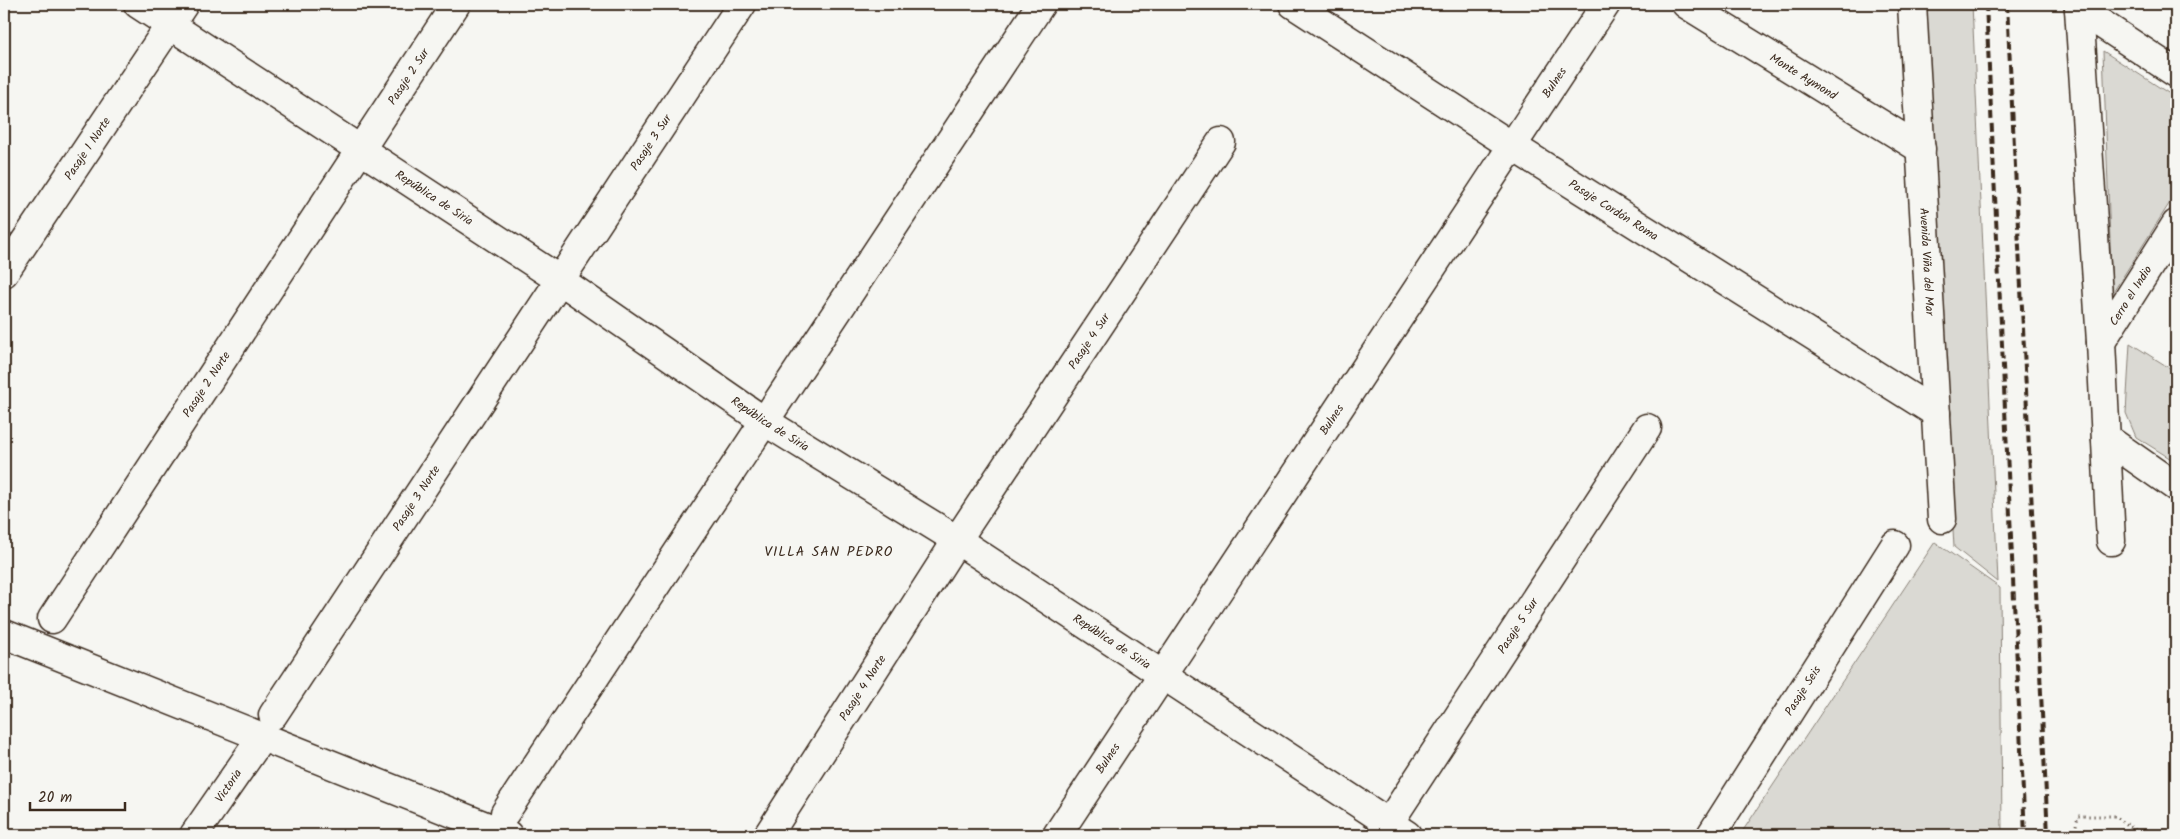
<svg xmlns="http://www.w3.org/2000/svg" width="2180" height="839" viewBox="0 0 2180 839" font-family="Kalam,sans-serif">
  <rect width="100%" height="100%" fill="#f6f6f2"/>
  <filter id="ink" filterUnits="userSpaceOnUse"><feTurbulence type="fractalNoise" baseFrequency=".02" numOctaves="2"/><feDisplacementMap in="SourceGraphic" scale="10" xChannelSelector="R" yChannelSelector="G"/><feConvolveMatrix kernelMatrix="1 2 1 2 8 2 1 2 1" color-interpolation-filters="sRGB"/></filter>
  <g filter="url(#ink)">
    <g fill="#dad9d3" stroke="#8a8278">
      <polygon points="1923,4 1972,4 1998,582 1954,547"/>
      <polygon points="2103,51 2176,98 2176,193 2112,294"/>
      <polygon points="2130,343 2176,372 2176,462 2136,437 2126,413"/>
      <polygon points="1935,542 2000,588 2002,835 1740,835"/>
    </g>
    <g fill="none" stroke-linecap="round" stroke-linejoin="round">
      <g stroke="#3b2a1e" stroke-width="31">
        <g id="street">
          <path id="s1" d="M138,4L560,280L764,421L957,540L1407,835"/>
          <path id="s2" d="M1293,4L1512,146L1936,413"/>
          <path id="s3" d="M1686,4L1921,149"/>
          <path id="s4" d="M1912,4L1942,519"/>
          <polyline points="2079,4 2079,9 2176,73"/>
          <polyline points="2079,9 2101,342 2111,541"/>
          <path id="s5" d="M4,273L184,4"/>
          <path id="s6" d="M2101,342L2176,224"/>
          <polyline points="2106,438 2176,487"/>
          <path id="s7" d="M52,619L456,4"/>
          <polyline points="4,634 508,835"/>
          <path id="s8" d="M273,715L742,4"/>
          <polyline points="505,813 1041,4"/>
          <path id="s9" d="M194,835L262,737"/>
          <path id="s10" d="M768,835L957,540L1221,142"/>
          <path id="s11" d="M1057,835L1606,4"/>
          <path id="s12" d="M1381,835L1647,428"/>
          <path id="s13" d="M1711,835L1895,545"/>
        </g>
      </g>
      <polyline stroke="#3b2a1e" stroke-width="3" stroke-dasharray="1 4" stroke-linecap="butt" points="2074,835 2078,816 2115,816 2142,835"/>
      <use href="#street" stroke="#f6f6f2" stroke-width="28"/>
      <g stroke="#3b2a1e" stroke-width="4" stroke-dasharray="8 4" stroke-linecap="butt">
        <polyline points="1986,4 2025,835"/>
        <polyline points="2007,4 2048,835"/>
      </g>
    </g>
  </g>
  <g text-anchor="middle" stroke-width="5" stroke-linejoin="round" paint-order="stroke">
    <g font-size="12" fill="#3b2a1e" stroke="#f6f6f2">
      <text dy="4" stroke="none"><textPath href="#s3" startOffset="138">Monte Aymond</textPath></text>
      <text dy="4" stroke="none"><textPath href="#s7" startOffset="649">Pasaje 2 Sur</textPath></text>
      <text dy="4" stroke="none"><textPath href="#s11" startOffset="902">Bulnes</textPath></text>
      <text dy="4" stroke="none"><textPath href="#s8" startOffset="686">Pasaje 3 Sur</textPath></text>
      <text dy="4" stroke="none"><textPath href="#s5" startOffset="150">Pasaje 1 Norte</textPath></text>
      <text dy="4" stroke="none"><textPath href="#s1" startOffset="354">República de Siria</textPath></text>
      <text dy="4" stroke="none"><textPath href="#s2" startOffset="381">Pasaje Cordón Roma</textPath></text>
      <text dy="4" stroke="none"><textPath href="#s4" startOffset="258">Avenida Viña del Mar</textPath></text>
      <text dy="4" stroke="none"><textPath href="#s6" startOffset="55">Cerro el Indio</textPath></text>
      <text dy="4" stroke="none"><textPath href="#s10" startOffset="589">Pasaje 4 Sur</textPath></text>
      <text dy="4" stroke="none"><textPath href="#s7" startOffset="281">Pasaje 2 Norte</textPath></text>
      <text dy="4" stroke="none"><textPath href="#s11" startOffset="498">Bulnes</textPath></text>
      <text dy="4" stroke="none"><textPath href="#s1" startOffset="759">República de Siria</textPath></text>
      <text dy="4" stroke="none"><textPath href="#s8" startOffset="260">Pasaje 3 Norte</textPath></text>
      <text dy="4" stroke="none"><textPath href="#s12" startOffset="250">Pasaje 5 Sur</textPath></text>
      <text dy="4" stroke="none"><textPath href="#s1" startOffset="1164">República de Siria</textPath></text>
      <text dy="4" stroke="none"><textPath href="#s10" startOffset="175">Pasaje 4 Norte</textPath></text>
      <text dy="4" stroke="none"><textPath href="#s13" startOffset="171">Pasaje Seis</textPath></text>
      <text dy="4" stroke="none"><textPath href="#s11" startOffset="92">Bulnes</textPath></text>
      <text dy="4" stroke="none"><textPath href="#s9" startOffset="60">Victoria</textPath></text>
    </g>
    <g font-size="14" letter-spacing="1" fill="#3b2a1e" stroke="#f6f6f2">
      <text x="829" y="556">VILLA SAN PEDRO</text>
    </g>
  </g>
  <rect width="2180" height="839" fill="none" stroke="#f6f6f2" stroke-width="20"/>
  <rect x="10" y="10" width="2160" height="819" fill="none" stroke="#3b2a1e" stroke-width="2" filter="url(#ink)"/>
  <path d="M30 802v8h95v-8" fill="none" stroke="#3b2a1e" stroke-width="2.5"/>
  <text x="38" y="802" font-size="15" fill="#3b2a1e" stroke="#f6f6f2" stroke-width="4" paint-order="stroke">20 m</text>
</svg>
